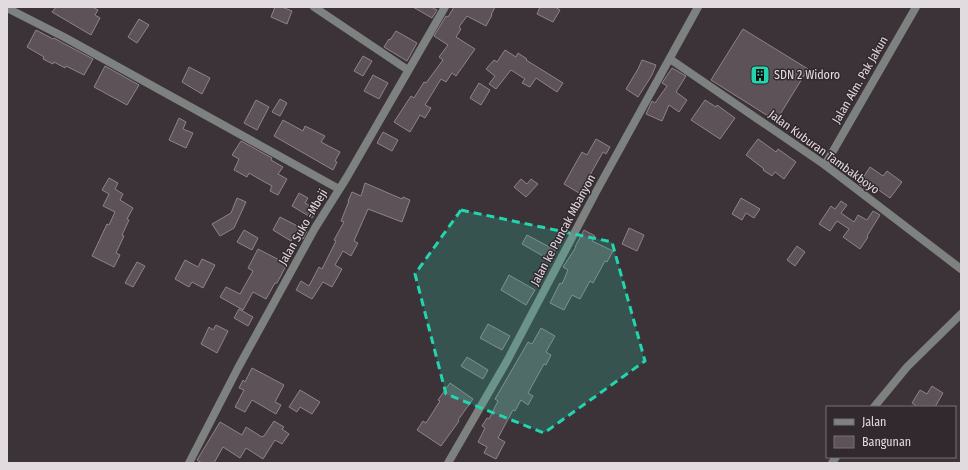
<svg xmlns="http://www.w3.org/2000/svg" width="968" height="470" viewBox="0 0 968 470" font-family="'Fira Sans Condensed',sans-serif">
  <rect width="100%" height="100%" fill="#3c3339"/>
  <g fill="#5c5258" stroke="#8e838a">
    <polygon points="56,7 92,7 98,10 95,15 100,18 91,35 52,12"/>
    <polygon points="275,7 282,7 292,11 287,24 271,17"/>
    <polygon points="413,7 431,7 437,10 432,18"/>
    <polygon points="454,7 495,7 491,15 492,15 486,26 467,16 459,27 461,29 456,37 475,49 456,76 452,73 446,82 441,79 425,105 431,108 425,118 420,115 410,132 394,122 411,96 414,98 424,82 426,83 443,60 439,57 448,45 434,36 446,16 448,17"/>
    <polygon points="540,7 555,7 560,10 553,22 537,14"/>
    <polygon points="139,19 149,25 137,43 128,37"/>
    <polygon points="743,29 808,69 776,121 711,80"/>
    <polygon points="36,30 53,39 54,38 61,42 93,59 84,75 66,66 65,68 54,62 53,64 43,59 44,57 27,47"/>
    <polygon points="396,31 417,43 407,61 384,47 389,39 390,40"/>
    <polygon points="505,50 516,57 518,53 527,59 526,60 563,83 557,92 536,78 530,87 522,83 525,79 511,70 496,89 489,84 495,76 486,69 494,60 497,62"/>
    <polygon points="363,56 372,61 363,76 354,71"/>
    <polygon points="642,60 656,65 652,75 638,97 626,89 638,69"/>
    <polygon points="105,66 139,85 127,105 94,87"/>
    <polygon points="189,67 210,78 202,94 182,82"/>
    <polygon points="672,68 686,76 676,92 687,100 679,112 669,105 662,121 646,114 652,101 655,103 667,86 662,83"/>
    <polygon points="373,75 388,83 379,99 364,91"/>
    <polygon points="479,83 490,90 481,105 470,98"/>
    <polygon points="280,99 287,103 280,116 272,112"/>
    <polygon points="256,100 269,107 257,130 244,123"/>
    <polygon points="705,100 716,107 717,105 735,118 720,139 691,120"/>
    <polygon points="179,118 186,122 183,129 193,133 186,148 169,140"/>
    <polygon points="283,120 303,131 305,126 325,136 321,142 340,152 335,161 337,162 333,170 274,136"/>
    <polygon points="383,132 398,140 392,151 377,143"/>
    <polygon points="596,139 610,147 606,154 603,152 585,184 589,187 584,196 564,184 582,152 587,155"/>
    <polygon points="758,139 776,152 778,149 796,162 784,179 775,172 772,176 763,170 764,169 746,155"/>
    <polygon points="241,141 272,158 271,160 283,167 278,174 287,179 278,195 270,191 272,186 261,180 249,173 247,177 234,170 239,159 232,155"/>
    <polygon points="870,167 883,176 887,171 902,182 890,198 873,186 872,189 868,186 866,189 859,184"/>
    <polygon points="109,178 118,183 115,189 123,194 120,200 133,208 127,219 129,220 122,235 124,236 116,253 120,255 114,267 92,256 107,224 109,225 115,212 103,206 109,194 102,190"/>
    <polygon points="521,179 527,184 531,179 538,184 526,197 514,187"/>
    <polygon points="365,183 402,199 403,197 410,200 402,222 368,209 354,241 358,243 351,256 343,251 335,265 342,269 332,287 323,282 312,299 296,290 301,281 309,286 319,267 322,269 336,241 334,240 344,222 341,221 349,201 348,201 352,192 361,196"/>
    <polygon points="299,193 308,198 305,203 317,210 312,218 292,206"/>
    <polygon points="237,198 246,202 234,228 220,236 212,224 231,213"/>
    <polygon points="741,198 760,209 754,218 746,213 742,220 732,214"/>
    <polygon points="841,201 847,205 841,213 854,222 858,215 867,220 873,211 880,215 867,236 868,237 860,249 843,237 849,229 837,221 830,231 819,224 831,206 835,209"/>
    <polygon points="280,217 307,231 303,239 295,235 291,241 273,230"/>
    <polygon points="629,228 644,235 637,251 622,244"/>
    <polygon points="244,230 258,238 252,250 237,242"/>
    <polygon points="584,230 595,236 592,241 613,251 607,262 605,261 593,283 590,281 580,299 572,295 564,310 550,303 560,283 562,284 568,270 563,267 576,247 575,247"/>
    <polygon points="527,235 555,250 550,260 522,244"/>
    <polygon points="797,246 805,252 795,266 787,260"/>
    <polygon points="258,249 287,264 277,283 275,283 266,299 253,292 243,310 220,297 226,287 240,294 253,271 248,268"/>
    <polygon points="202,259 215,265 203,288 192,282 189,287 175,279 185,260 198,267"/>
    <polygon points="137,262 145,266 133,287 125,283"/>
    <polygon points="509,275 535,290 526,305 501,290"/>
    <polygon points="239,309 253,317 248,326 234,318"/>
    <polygon points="488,324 510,336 502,350 480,338"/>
    <polygon points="216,325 228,331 217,353 201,344 209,327 213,330"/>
    <polygon points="541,328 555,336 546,352 551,355 546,365 544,364 528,393 533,396 528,405 521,400 515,411 513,410 498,438 505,442 496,459 484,453 487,447 478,442 485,428 482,426 487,418 489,419 498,401 495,399 520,356 528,342 532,344"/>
    <polygon points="467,357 488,370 483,379 461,366"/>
    <polygon points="252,368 271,378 284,385 275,402 281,405 276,414 252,400 245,412 235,407 244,390 239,388 243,380 245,382"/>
    <polygon points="450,383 473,399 458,420 459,421 441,446 417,430 423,421 426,423 440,401 438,400"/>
    <polygon points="932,386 943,393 935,407 918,407 912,403 920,390 927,394"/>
    <polygon points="300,390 320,402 312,414 300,407 297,412 289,407"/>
    <polygon points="274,421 284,427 282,429 289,434 282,444 275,440 263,459 246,448 240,458 223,447 214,463 202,463 197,460 220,422 242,435 246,427 262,437 263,436 264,436"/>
  </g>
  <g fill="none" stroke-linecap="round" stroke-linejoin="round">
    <g stroke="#7d8280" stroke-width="8">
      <polyline points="314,7 408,70"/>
      <polyline points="7,8 64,37 339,189"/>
      <polyline points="670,59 825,165 961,269"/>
      <polyline points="825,165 916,7"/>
      <polyline points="874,407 907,367 961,314"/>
      <polyline points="189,463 238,368 315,228 347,177 445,7"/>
      <polyline points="448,463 507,361 596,192 698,7"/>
      <polyline points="832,463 836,457"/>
    </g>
  </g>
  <path fill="#21d5af" fill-opacity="0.2" stroke="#21d5af" stroke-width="3" stroke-dasharray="8 5" stroke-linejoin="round" d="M461,210L612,242L645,361L544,433L446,394L415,274Z"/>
  <defs>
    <g id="building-square" transform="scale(1)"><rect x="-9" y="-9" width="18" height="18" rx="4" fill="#21d5af" stroke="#32292f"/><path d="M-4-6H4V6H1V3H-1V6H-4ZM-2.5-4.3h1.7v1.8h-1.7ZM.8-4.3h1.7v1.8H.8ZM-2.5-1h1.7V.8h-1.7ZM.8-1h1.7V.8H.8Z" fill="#111"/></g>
  </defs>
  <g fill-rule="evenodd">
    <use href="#building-square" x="760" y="75"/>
  </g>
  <g text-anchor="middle" stroke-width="3" stroke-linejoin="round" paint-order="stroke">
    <g font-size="12" fill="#e1dbdf" stroke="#32292f" text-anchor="start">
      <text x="774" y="79">SDN 2 Widoro</text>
    </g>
    <g font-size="12" fill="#e1dbdf" stroke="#32292f">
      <text transform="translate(860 80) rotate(-60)" y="4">Jalan Alm. Pak Jakun</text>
      <text transform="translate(824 152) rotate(36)" y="4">Jalan Kuburan Tambakboyo</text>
      <text transform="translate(303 227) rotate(-60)" y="4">Jalan Suko -Mbeji</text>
      <text transform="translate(563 230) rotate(-62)" y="4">Jalan ke Puncak Mbanyon</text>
    </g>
  </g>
  <rect width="968" height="470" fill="none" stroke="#e1dbdf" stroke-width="16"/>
  <rect x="826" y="406" width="130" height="52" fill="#32292f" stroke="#787075"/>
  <rect x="834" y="419" width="20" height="6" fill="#7d8280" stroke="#787075"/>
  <text x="862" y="426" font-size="12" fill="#e1dbdf">Jalan</text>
  <rect x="834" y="436" width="20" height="12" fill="#5c5258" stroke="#787075"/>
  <text x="862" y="446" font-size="12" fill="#e1dbdf">Bangunan</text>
</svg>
